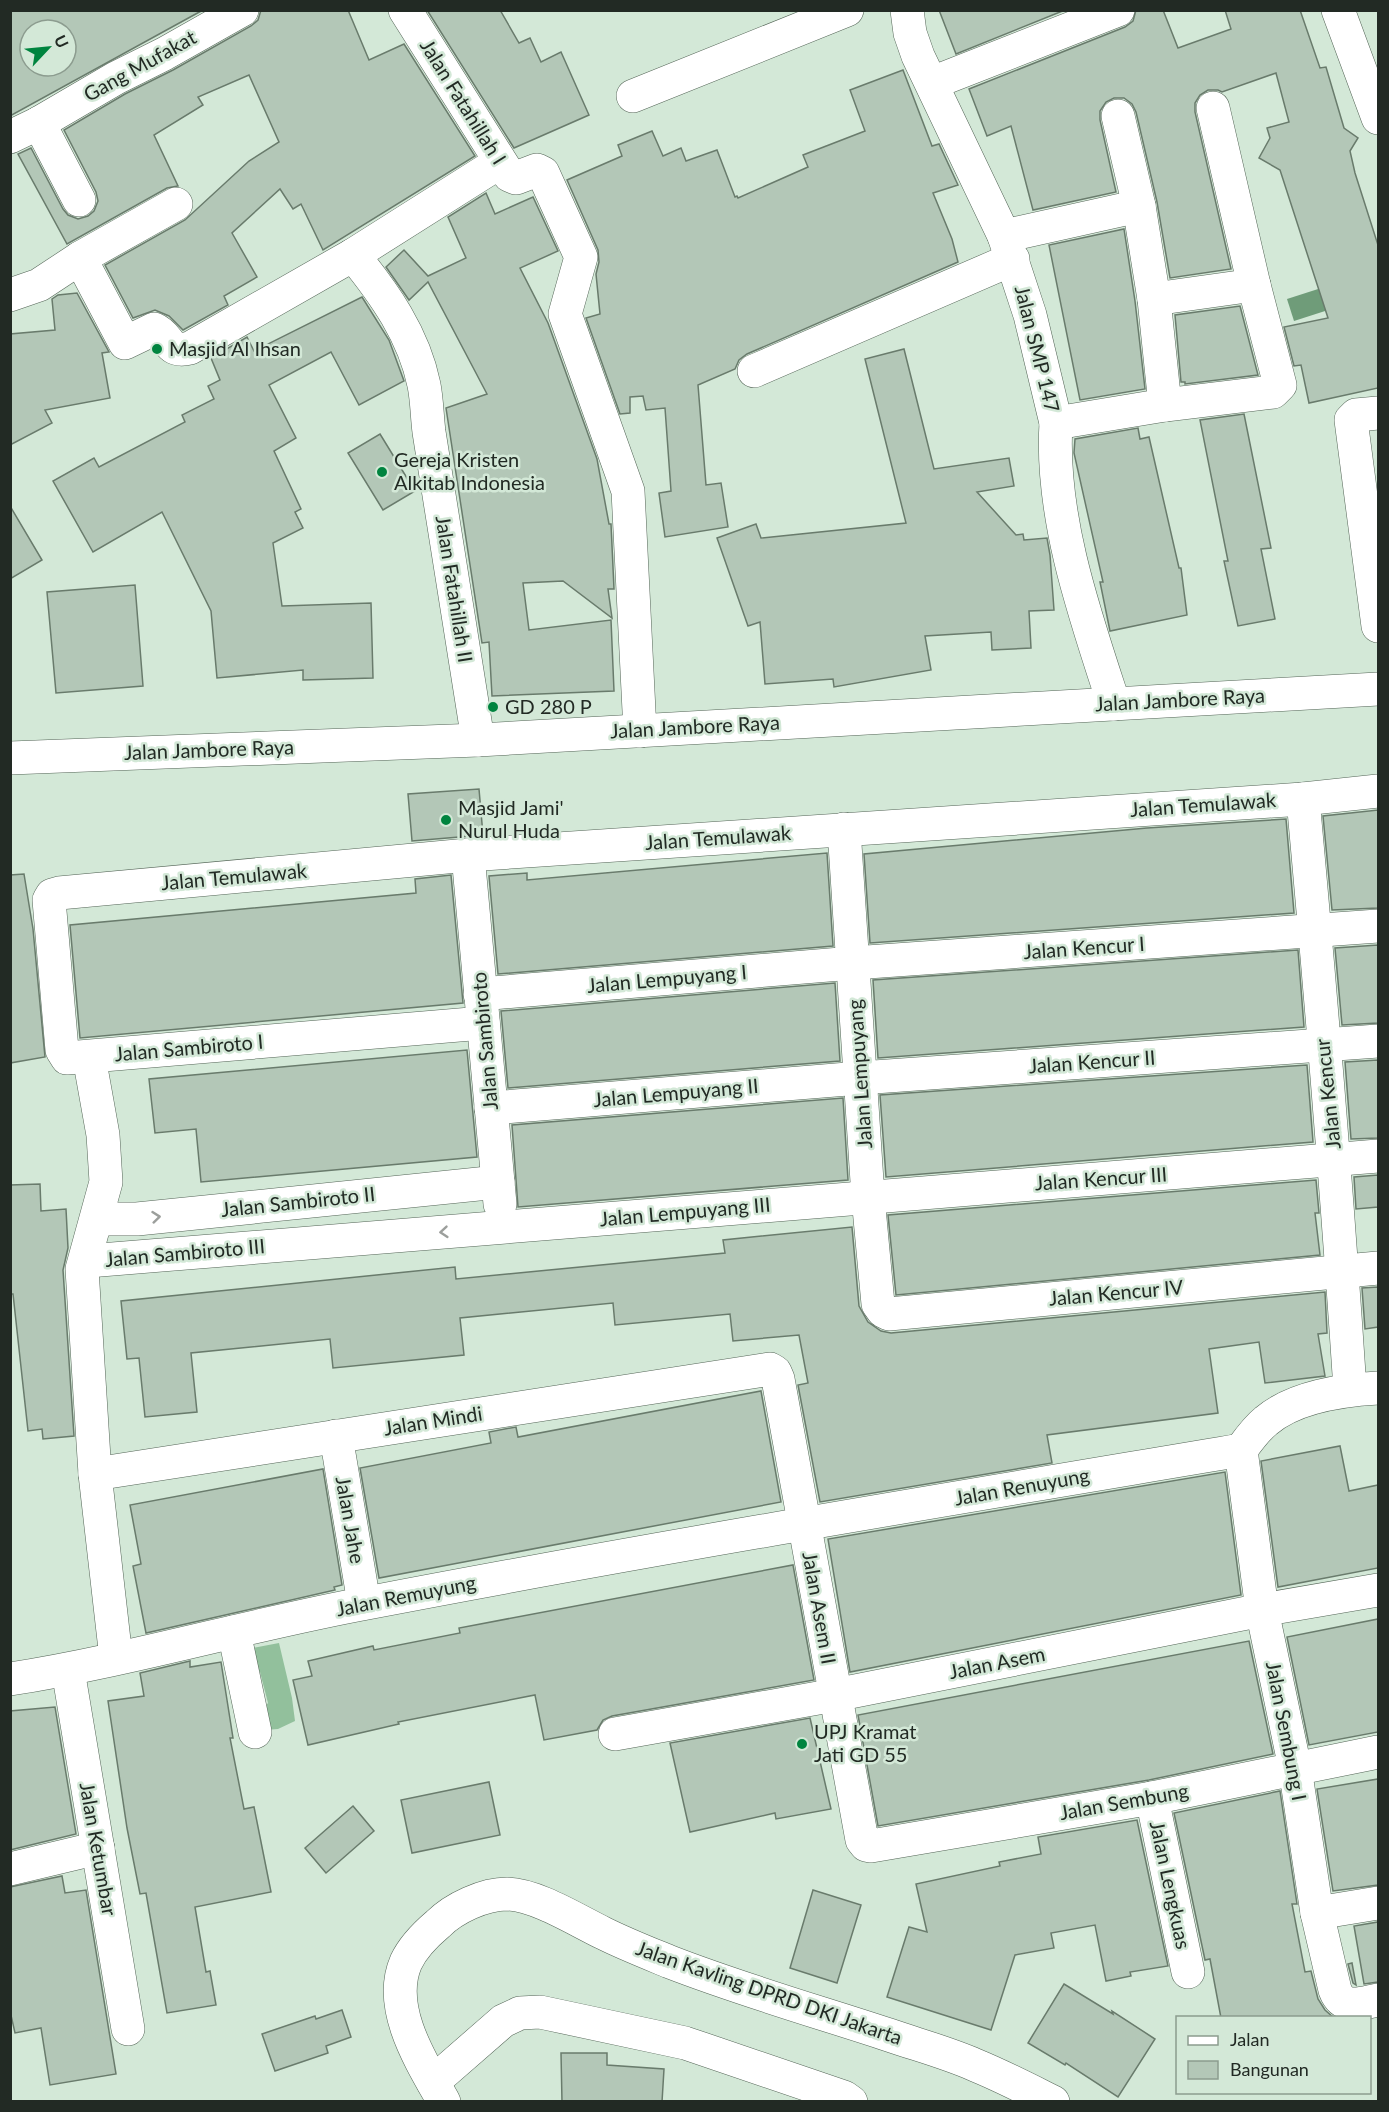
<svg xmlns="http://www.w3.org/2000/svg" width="1389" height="2112" viewBox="0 0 1389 2112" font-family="Lato,sans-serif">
  <rect width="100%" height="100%" fill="#d3e8d7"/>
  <polygon fill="#92c09c" points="279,1643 292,1698 295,1721 278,1729 265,1730 258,1716 268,1703 260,1672 246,1659 242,1650"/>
  <polygon fill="#6f9c79" points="1343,281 1350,303 1294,321 1287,299"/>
  <g fill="#b3c7b7" stroke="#697b6c" stroke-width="1.5" fill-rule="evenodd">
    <path d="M10,10H203L10,116ZM30,30H66V66H30Z"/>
    <polygon points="261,10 348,10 369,60 404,44 475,156 323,250 301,204 293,209 280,189 232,233 257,277 224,296 228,305 183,330 169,316 155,310 133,318 105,265 185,220 249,161 279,142 249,75 198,97 203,105 154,135 178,186 167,188 67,244 18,154 31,148 63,209 68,215 78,219 88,216 94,211 98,201 96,192 64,130 125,94 173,70 251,26 258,20"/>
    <polygon points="427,10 500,10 519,43 530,38 541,62 561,52 589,115 514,148"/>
    <polygon points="939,10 1065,10 956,54"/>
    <polygon points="1136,10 1163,10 1178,48 1231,29 1225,10 1300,10 1320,68 1326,67 1344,128 1358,138 1350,151 1355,173 1378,245 1378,388 1309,403 1301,365 1294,366 1284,327 1328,318 1280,170 1259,158 1270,138 1267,128 1289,122 1276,73 1222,92 1218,90 1208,90 1200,95 1195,103 1195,112 1231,269 1170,278 1157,202 1136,112 1132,104 1124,98 1114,98 1106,102 1100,111 1100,120 1116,192 1033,210 1011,126 987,136 969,89 1125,27 1133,21"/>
    <polygon points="903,70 932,146 939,144 958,185 933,193 952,239 958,262 747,354 739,360 735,369 698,385 706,485 721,483 728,527 665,537 659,493 671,491 665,408 646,410 643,396 630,397 630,413 620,414 586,318 600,314 596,274 599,262 598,250 567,180 622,156 618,145 652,131 663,156 681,148 686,161 717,150 735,197 737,196 738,198 808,167 803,155 865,131 850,90"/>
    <polygon points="486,193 495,214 533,197 558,251 520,268 548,323 597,459 609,524 611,524 614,589 608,589 612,618 563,581 523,583 529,630 611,620 614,691 492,696 489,642 482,643 446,408 487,394 428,282 409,300 386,267 404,250 428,276 466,258 448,217"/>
    <polygon points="1124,229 1135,301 1145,389 1080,400 1049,245"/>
    <polygon points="77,293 109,352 102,353 110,398 45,410 52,423 10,445 10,334 55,330 52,299 58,295"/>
    <polygon points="362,297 389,340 404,381 359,405 331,352 269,385 296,438 274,451 301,509 295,512 303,528 273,543 282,606 371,603 373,678 303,680 303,670 217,678 211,611 162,512 93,552 53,481 94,458 99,467 185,422 182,415 214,399 208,386 220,380 211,358 247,337 254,351"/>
    <polygon points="1240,306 1258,375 1185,384 1185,382 1181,382 1175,315"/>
    <polygon points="904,349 934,469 1009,458 1014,486 977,492 1016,535 1023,534 1024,540 1047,538 1050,555 1054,610 1029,611 1031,648 992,650 991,632 925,636 931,670 834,687 833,679 765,684 760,622 748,626 717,538 756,524 761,538 906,523 865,359"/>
    <polygon points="1244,414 1271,548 1261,549 1275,619 1238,626 1224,561 1228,561 1200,420"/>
    <polygon points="1138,428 1140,439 1149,437 1179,568 1181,568 1187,615 1110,631 1100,582 1103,582 1074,453 1075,439"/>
    <polygon points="380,434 415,491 383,510 348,453"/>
    <polygon points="10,506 42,560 10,579"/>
    <polygon points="135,585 143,686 56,693 47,592"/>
    <polygon points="479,789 483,835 412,841 408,794"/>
    <polygon points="1378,810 1378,908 1332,910 1323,816"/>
    <polygon points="1286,819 1294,913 870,943 864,854 1147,828"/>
    <polygon points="827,853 833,946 498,974 489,876 527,873 527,880"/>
    <polygon points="24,874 33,929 45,1057 10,1063 10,875"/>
    <polygon points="451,875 463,1003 80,1038 70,925 416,893 415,879"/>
    <polygon points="1378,945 1378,1023 1342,1025 1335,948"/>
    <polygon points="1298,950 1304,1027 878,1058 873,980"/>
    <polygon points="835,983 840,1061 508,1088 501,1011"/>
    <polygon points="467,1050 477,1157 201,1182 196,1129 155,1133 149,1079"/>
    <polygon points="1378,1060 1378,1138 1351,1139 1345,1062"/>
    <polygon points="1307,1065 1313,1142 886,1177 880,1095"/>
    <polygon points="843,1098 848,1180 518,1207 512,1125"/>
    <polygon points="1378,1175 1378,1207 1356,1209 1354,1177"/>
    <polygon points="1316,1180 1319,1213 1315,1213 1320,1255 896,1295 888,1215"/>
    <polygon points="40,1184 41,1211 66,1209 68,1248 63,1270 74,1436 43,1439 42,1429 28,1431 13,1294 10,1294 10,1185"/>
    <polygon points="852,1227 859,1306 868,1322 881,1331 891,1333 1325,1292 1327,1333 1318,1334 1325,1376 1265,1383 1259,1342 1209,1349 1218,1413 1047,1435 1052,1463 820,1502 798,1385 808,1383 799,1335 733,1341 730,1314 615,1325 613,1303 460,1318 464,1355 333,1368 330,1339 191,1353 197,1412 145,1417 139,1358 127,1359 121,1301 455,1267 456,1279 725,1253 723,1240"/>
    <polygon points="1378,1287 1378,1327 1365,1329 1362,1288"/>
    <polygon points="761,1391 781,1502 379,1578 360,1468 491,1443 489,1432 516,1427 518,1437"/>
    <polygon points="1340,1446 1349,1491 1378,1485 1378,1568 1278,1587 1261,1461"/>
    <polygon points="323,1469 342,1585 334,1587 335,1590 146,1633 133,1566 141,1564 130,1505"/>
    <polygon points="1225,1472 1241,1595 850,1672 828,1539"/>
    <polygon points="793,1565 814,1680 612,1716 603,1720 597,1730 544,1740 535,1695 398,1722 399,1724 308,1745 293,1680 312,1676 308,1661 373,1646 374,1650 460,1633 459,1628"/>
    <polygon points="1378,1619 1378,1732 1309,1745 1287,1637"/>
    <polygon points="1249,1641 1273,1754 1149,1780 878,1826 858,1715"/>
    <polygon points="190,1661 190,1667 221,1662 233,1738 230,1738 244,1809 254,1807 271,1892 195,1907 206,1972 210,1971 216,2005 167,2013 146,1893 140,1894 127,1828 108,1701 144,1696 140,1673"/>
    <polygon points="55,1707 76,1834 10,1850 10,1711"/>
    <polygon points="810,1718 831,1809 776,1819 775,1813 690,1832 670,1743"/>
    <polygon points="1378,1779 1378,1885 1333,1891 1317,1789"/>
    <polygon points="489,1782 500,1835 412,1853 401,1800"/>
    <polygon points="1280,1791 1297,1904 1292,1904 1305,1972 1311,1971 1318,1999 1325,2010 1334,2018 1221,2018 1210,1959 1205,1960 1174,1813"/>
    <polygon points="353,1806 374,1831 326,1873 305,1848"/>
    <polygon points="1137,1820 1168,1966 1130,1972 1131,1976 1106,1981 1095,1925 1051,1933 1054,1948 1015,1955 991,2030 887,1997 909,1927 927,1932 916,1884 1000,1866 999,1862 1041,1854 1038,1837"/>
    <polygon points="62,1876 65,1893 86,1890 116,2074 50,2085 41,2028 15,2033 10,2011 10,1887"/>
    <polygon points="813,1890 861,1905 837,1983 790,1968"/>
    <polygon points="1378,1922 1378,1982 1364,1984 1354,1926"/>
    <polygon points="1352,1963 1356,1985 1353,1983 1348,1964"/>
    <polygon points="1064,1984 1113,2014 1112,2011 1155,2039 1118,2097 1066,2063 1065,2065 1028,2043"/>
    <polygon points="342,2010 351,2037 326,2046 328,2053 275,2071 262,2034 315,2016 316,2019"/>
    <polygon points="561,2053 607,2053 607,2065 664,2069 662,2102 562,2102"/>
  </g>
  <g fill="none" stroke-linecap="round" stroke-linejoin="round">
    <g stroke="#546557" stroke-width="34">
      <g id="minor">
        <polyline points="405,10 509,175 516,178 537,170 543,173 581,257 565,314 628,491 640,731"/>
        <path d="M907,10L910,33L918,56L1004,236L1030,315L1056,423C1050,516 1085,616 1114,704"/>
        <polyline points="1338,10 1378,118"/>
        <polyline points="932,83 1118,10"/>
        <polyline points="633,96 847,10"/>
        <polyline points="1118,116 1139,206 1154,299 1165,405"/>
        <polyline points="39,123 79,200"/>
        <polyline points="10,137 39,123 116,78 164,54 242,10"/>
        <polyline points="1004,236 1139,206"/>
        <path d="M353,255C384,293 414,335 424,385C427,400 427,416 429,432L478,740"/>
        <path d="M80,258L125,343L154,329C171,336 166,354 190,348L353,255L500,162"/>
        <polyline points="10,295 39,285 80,258 176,204"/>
        <polyline points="1154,299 1254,285"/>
        <polyline points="754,371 1013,259"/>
        <polyline points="1378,413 1356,415 1351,420 1378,626"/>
        <polyline points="1056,423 1165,405 1273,392 1280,385 1254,285 1213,108"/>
        <polyline points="10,758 478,740 1378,689"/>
        <path d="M1303,799C1321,996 1337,1192 1350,1389"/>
        <polyline points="844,829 868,1197 878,1304 883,1311 889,1314 1378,1268"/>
        <polyline points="468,855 500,1204"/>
        <polyline points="480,994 853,963 1378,926"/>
        <polyline points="483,1023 67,1058 62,1050 49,900 52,895 59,893 468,855 1303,799 1378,791"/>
        <polyline points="89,1057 103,1135 106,1182 82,1269 95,1474 116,1658"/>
        <polyline points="491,1108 860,1078 1378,1041"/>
        <polyline points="97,1219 137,1219 498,1182"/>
        <polyline points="85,1264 88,1261 1378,1156"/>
        <polyline points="336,1436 364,1603"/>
        <path d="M1241,1450L1262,1610L1295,1768L1317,1913L1335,1990C1343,2011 1361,2003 1378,2000"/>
        <path d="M1241,1450C1249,1439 1256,1429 1266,1421C1294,1397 1343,1390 1378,1388"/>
        <polyline points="95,1474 770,1369 775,1372 778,1379 862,1840 866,1845 871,1846 1152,1798 1378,1752"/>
        <polyline points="234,1632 255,1732"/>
        <polyline points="68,1670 128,2029"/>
        <path d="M10,1679C131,1660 248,1625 367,1603C658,1547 950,1499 1241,1450"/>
        <polyline points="615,1734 835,1695 1262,1610 1378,1590"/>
        <polyline points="1152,1798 1188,1972"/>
        <polyline points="10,1869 98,1848"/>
        <polyline points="1317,1913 1378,1903"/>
        <polyline points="433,2082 503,2021 520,2013 540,2012 685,2043 844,2097 851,2102"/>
        <path d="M444,2102C422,2063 386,2008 406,1962C413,1947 425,1935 438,1924C454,1908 484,1894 507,1894C537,1895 576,1920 603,1933C625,1944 648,1953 670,1962C742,1990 816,2011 889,2035C918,2045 948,2053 975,2065C1002,2076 1027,2089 1053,2102"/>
      </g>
    </g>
    <use href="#minor" stroke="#fff" stroke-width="33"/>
  </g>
  <defs><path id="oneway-chevron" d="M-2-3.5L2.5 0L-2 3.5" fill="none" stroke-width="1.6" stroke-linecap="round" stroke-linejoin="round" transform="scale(1.5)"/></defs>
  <g stroke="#9c9f9c">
    <use href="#oneway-chevron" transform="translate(156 1217) rotate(-6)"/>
    <use href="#oneway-chevron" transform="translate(444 1232) rotate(175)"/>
  </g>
  <g fill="#00843f" stroke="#d3e8d7" stroke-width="2">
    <circle cx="157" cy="349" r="6"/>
    <circle cx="382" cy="472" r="6"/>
    <circle cx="493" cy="707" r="6"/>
    <circle cx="446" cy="820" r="6"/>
    <circle cx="802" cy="1744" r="6"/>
  </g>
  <g text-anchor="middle" stroke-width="5" stroke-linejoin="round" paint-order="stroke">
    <g font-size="20" fill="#222a24" stroke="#d3e8d7">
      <text transform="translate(140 66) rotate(-29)" y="7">Gang Mufakat</text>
      <text transform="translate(463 102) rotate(58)" y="7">Jalan Fatahillah I</text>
      <text transform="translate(1037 349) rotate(76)" y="7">Jalan SMP 147</text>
      <text transform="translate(454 589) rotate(81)" y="7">Jalan Fatahillah II</text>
      <text transform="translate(1180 700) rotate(-3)" y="7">Jalan Jambore Raya</text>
      <text transform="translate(695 727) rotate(-3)" y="7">Jalan Jambore Raya</text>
      <text transform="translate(209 750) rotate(-2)" y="7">Jalan Jambore Raya</text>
      <text transform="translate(1203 805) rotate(-4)" y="7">Jalan Temulawak</text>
      <text transform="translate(718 838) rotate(-4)" y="7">Jalan Temulawak</text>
      <text transform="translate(234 877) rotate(-5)" y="7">Jalan Temulawak</text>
      <text transform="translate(1084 948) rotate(-4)" y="7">Jalan Kencur I</text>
      <text transform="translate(667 979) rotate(-5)" y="7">Jalan Lempuyang I</text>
      <text transform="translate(485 1041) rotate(-95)" y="7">Jalan Sambiroto</text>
      <text transform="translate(189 1048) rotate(-5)" y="7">Jalan Sambiroto I</text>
      <text transform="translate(1092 1062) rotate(-4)" y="7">Jalan Kencur II</text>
      <text transform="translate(860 1074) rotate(-94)" y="7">Jalan Lempuyang</text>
      <text transform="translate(676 1093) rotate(-5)" y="7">Jalan Lempuyang II</text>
      <text transform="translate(1328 1094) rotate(-96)" y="7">Jalan Kencur</text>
      <text transform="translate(1101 1179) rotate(-4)" y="7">Jalan Kencur III</text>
      <text transform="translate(298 1202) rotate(-6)" y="7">Jalan Sambiroto II</text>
      <text transform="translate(685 1212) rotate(-5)" y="7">Jalan Lempuyang III</text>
      <text transform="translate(185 1253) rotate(-5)" y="7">Jalan Sambiroto III</text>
      <text transform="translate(1116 1293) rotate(-5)" y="7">Jalan Kencur IV</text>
      <text transform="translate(433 1421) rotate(-9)" y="7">Jalan Mindi</text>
      <text transform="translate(1022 1487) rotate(-10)" y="7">Jalan Renuyung</text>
      <text transform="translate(350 1520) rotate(80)" y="7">Jalan Jahe</text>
      <text transform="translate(406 1596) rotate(-11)" y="7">Jalan Remuyung</text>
      <text transform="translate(819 1608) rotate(80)" y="7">Jalan Asem II</text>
      <text transform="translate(997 1663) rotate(-11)" y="7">Jalan Asem</text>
      <text transform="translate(1286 1731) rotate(79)" y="7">Jalan Sembung I</text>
      <text transform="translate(1124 1802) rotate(-10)" y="7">Jalan Sembung</text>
      <text transform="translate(98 1849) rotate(80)" y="7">Jalan Ketumbar</text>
      <text transform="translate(1170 1885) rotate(78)" y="7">Jalan Lengkuas</text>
      <text transform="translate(769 1993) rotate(19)" y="7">Jalan Kavling DPRD DKI Jakarta</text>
    </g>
    <g font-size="20" fill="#222a24" stroke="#d3e8d7" text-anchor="start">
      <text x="169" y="356">Masjid Al Ihsan</text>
      <text x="394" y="467">Gereja Kristen<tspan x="394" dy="23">Alkitab Indonesia</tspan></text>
      <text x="505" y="714">GD 280 P</text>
      <text x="458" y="815">Masjid Jami'<tspan x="458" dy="23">Nurul Huda</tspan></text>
      <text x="814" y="1739">UPJ Kramat<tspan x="814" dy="23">Jati GD 55</tspan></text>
    </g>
  </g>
  <rect width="1389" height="2112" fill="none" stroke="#222a24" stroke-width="24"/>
  <rect x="1176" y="2016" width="195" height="78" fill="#d3e8d7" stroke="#8c9c8f" stroke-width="1.5"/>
  <rect x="1188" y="2036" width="30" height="9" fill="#ffffff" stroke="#8c9c8f" stroke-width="1.5"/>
  <text x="1230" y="2046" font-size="18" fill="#222a24">Jalan</text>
  <rect x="1188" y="2061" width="30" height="18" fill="#b3c7b7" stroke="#8c9c8f" stroke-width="1.5"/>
  <text x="1230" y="2076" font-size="18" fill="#222a24">Bangunan</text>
  <g transform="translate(48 48) rotate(64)"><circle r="28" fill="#d3e8d7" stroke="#8c9c8f" stroke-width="1.5"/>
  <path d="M0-4.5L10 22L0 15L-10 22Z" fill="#00843f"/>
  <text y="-9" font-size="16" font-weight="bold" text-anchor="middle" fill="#222a24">U</text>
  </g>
</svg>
